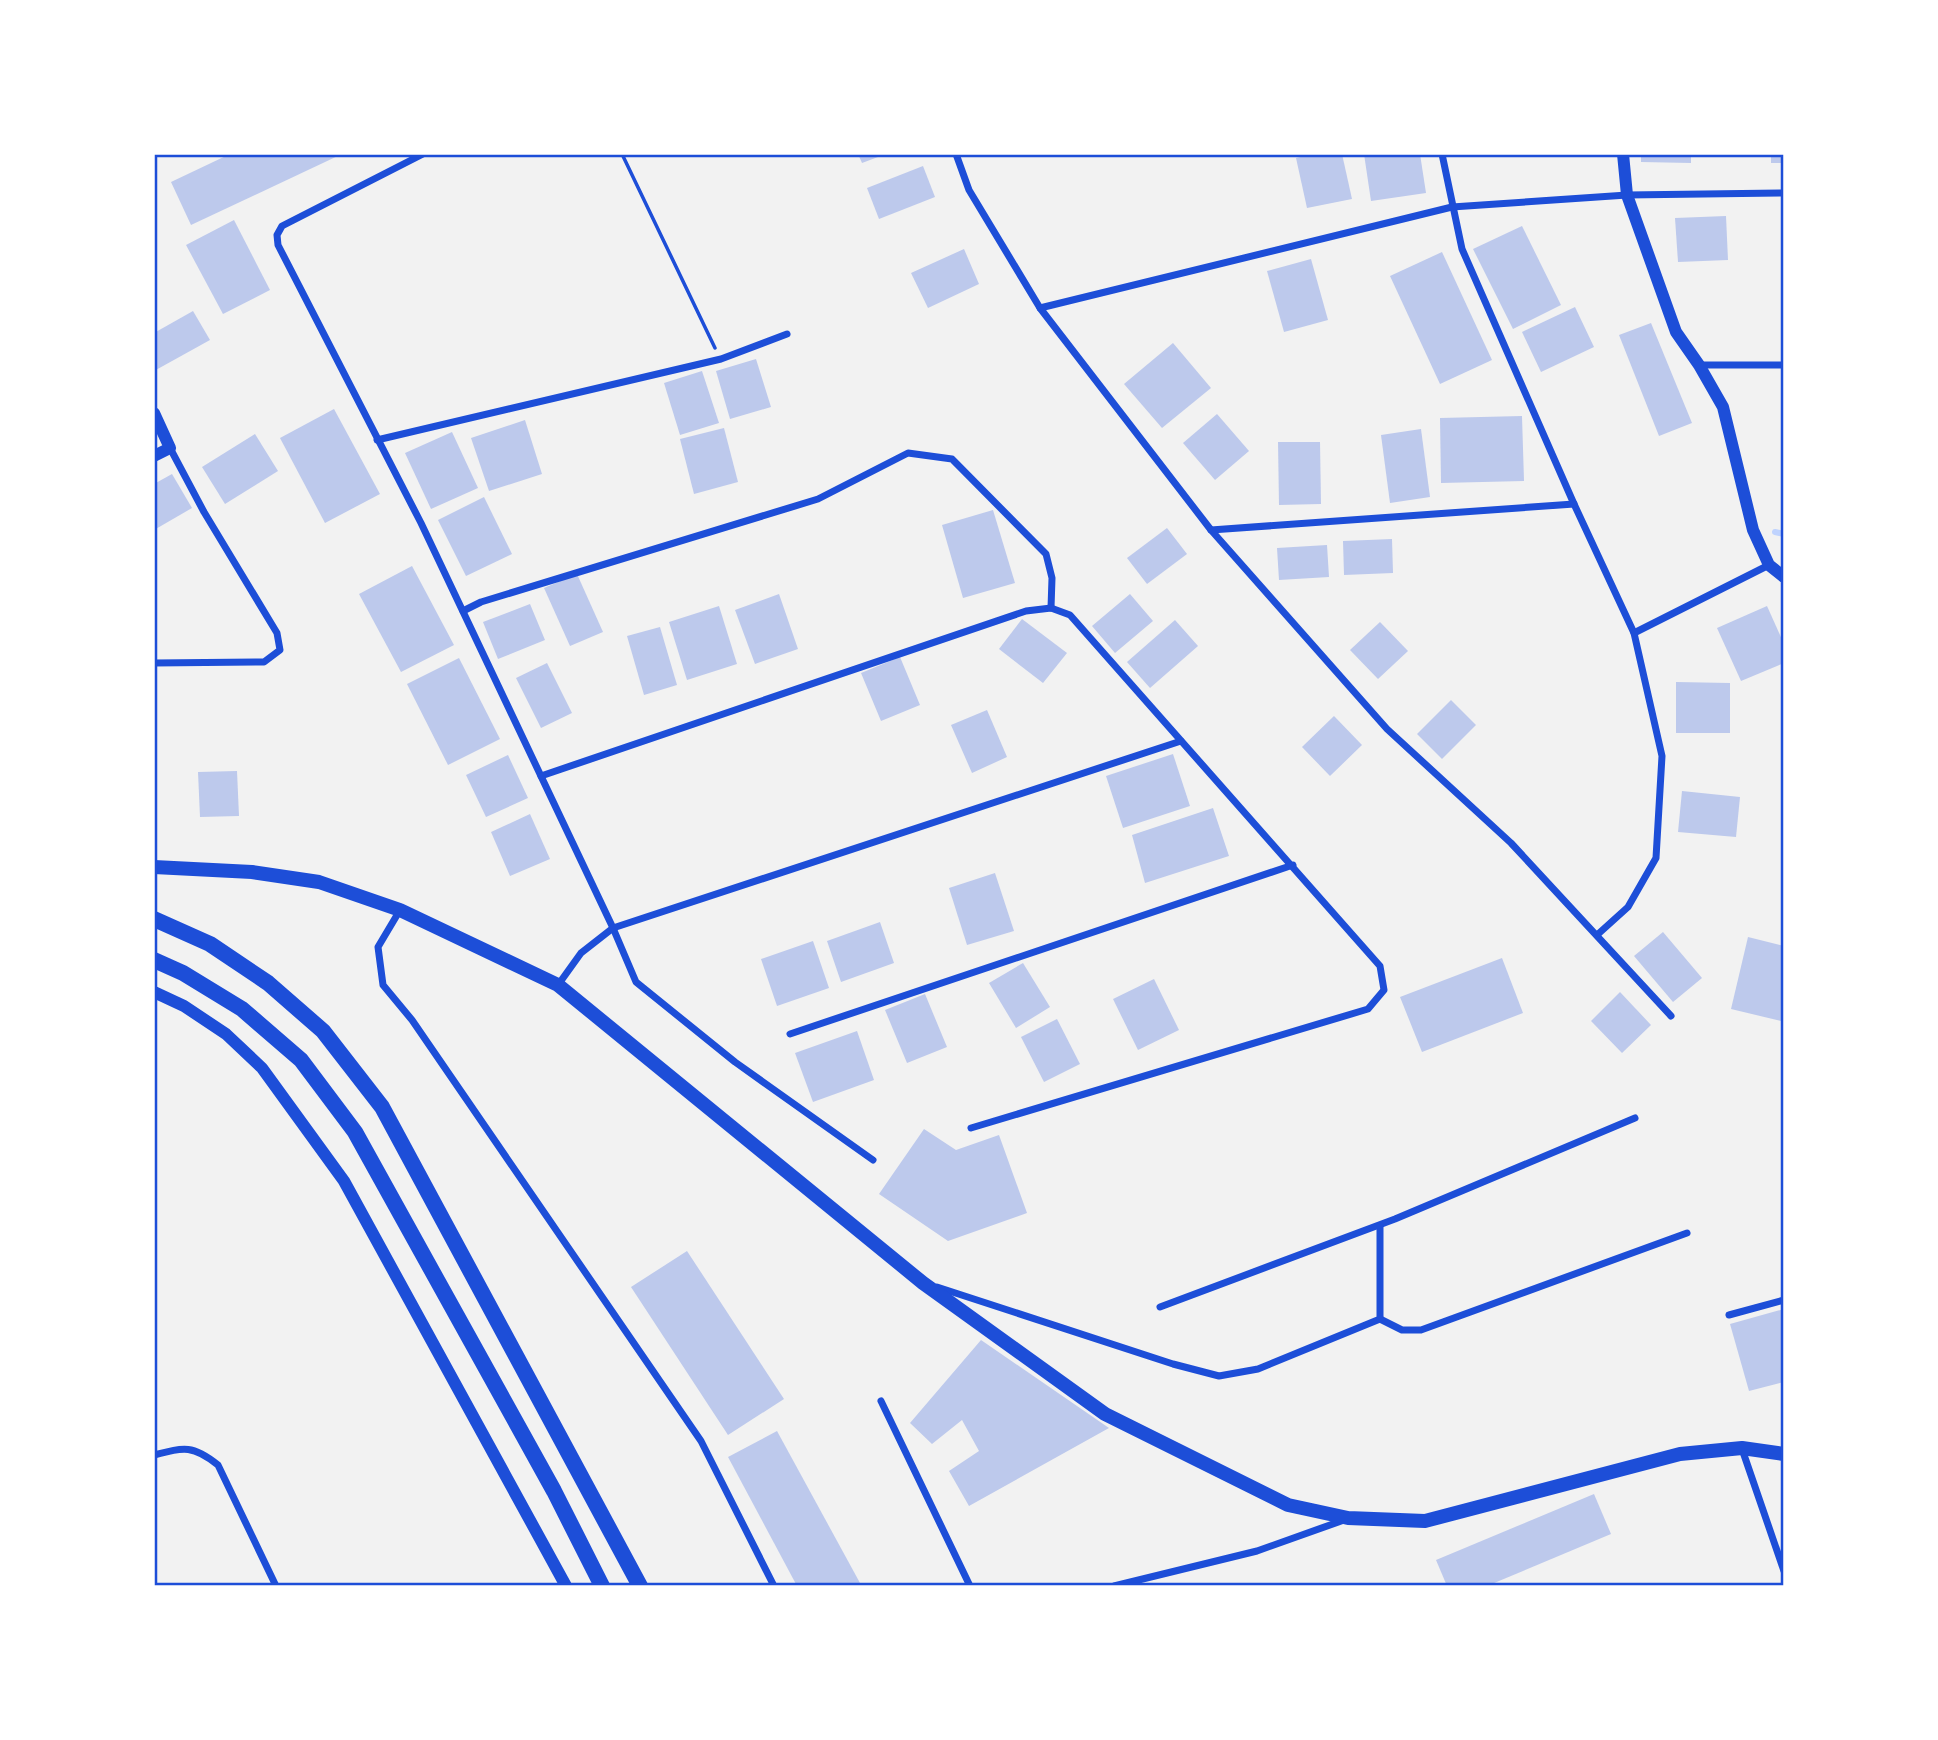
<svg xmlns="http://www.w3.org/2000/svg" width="1938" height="1740" viewBox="0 0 1938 1740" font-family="'Space Grotesk',sans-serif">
  <rect width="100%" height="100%" fill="#f2f2f2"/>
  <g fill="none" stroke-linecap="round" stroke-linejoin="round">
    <polyline stroke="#bfd3fe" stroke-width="6" points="1775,532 1784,534"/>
  </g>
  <g fill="#bdc9ec">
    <polygon points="230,154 342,154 191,225 171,182"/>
    <polygon points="858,154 886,154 862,163"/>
    <polygon points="1314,154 1342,154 1352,199 1307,208 1296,158"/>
    <polygon points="1364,154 1420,154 1426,193 1371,201"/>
    <polygon points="1641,154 1691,154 1691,163 1641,162"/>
    <rect x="1771" y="154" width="13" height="9"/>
    <polygon points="923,166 935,197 879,219 867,188"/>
    <polygon points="1726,216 1728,260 1678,262 1675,218"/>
    <polygon points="234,220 270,290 223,314 186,245"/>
    <polygon points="1522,226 1561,305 1513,329 1473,249"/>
    <polygon points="964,249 979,284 928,308 911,273"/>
    <polygon points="1442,252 1492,360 1440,384 1390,276"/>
    <polygon points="1311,259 1328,320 1284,332 1267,271"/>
    <polygon points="1575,307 1594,347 1541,372 1522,332"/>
    <polygon points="193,311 210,340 154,371 154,333"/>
    <polygon points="1651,323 1692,423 1659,436 1619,335"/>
    <polygon points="1173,343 1211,388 1162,428 1124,384"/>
    <polygon points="756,359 771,407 730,419 716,371"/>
    <polygon points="702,371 719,423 680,435 664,383"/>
    <polygon points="334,409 380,494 325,523 280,438"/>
    <polygon points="1217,414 1249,451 1215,480 1183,443"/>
    <polygon points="1522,416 1524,481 1441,483 1440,418"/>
    <polygon points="525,420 542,474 489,491 471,438"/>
    <polygon points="724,428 738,482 694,494 680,439"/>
    <polygon points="1421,429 1430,497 1390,503 1381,435"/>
    <polygon points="452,432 478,488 431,509 405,453"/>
    <polygon points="255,434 278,471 225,504 202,467"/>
    <polygon points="1278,442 1320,442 1321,504 1279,505"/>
    <polygon points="172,474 192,508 154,530 154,484"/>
    <polygon points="484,497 512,554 466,576 438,520"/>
    <polygon points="993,510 1015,583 963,598 942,525"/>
    <polygon points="1167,528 1187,554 1147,584 1127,558"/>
    <polygon points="1392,539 1393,573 1344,575 1343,541"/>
    <polygon points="1327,545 1329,577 1279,580 1277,548"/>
    <polygon points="412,566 454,645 401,672 359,594"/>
    <polygon points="577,574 603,632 570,646 544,588"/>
    <polygon points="779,594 798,649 755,664 735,610"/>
    <polygon points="1130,594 1153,621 1115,653 1092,626"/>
    <polygon points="530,604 545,640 498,659 483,622"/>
    <polygon points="719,606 737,664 687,680 669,622"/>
    <polygon points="1767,606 1784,644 1784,663 1741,681 1717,628"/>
    <polygon points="1022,619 1067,653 1043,683 999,649"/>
    <polygon points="1175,620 1198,646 1150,688 1127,662"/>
    <polygon points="1380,622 1408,651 1378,679 1350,650"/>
    <polygon points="660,627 677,685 644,695 627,636"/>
    <polygon points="900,657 920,705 881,721 861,673"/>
    <polygon points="459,658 500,739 448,765 407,684"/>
    <polygon points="547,663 572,713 541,728 516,678"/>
    <polygon points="1676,682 1730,683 1730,733 1676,733"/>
    <polygon points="1451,700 1476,725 1442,759 1417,734"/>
    <polygon points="987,710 1007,757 972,773 951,725"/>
    <polygon points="1334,716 1362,745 1330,776 1302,747"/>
    <polygon points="1173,754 1190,806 1123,828 1106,776"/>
    <polygon points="508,755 528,798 486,817 466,775"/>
    <polygon points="237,771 239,816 200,817 198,772"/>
    <polygon points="1682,791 1740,797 1736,837 1678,832"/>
    <polygon points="1213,808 1229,856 1145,883 1132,835"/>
    <polygon points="530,814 550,859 510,876 491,832"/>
    <polygon points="995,873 1014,931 967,945 949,888"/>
    <polygon points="880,922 894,963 841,982 827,941"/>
    <polygon points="1663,932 1702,978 1673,1002 1634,956"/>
    <polygon points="1748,937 1784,946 1784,1007 1781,1021 1731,1009"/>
    <polygon points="813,941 829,988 777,1006 761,959"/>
    <polygon points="1502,958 1523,1013 1422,1052 1400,997"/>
    <polygon points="1023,963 1050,1007 1016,1028 989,983"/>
    <polygon points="1154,979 1179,1030 1138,1050 1113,999"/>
    <polygon points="1620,992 1651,1025 1622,1053 1591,1021"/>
    <polygon points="925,994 947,1047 907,1063 885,1010"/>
    <polygon points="1057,1019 1080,1064 1044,1082 1021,1037"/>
    <polygon points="857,1031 874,1080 813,1102 795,1053"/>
    <polygon points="924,1129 956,1150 999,1135 1027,1213 948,1241 879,1194"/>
    <polygon points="687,1251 784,1399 728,1435 631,1287"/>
    <polygon points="1784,1309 1784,1382 1749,1391 1730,1324"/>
    <polygon points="981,1340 1109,1428 969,1506 949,1471 979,1451 962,1420 932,1444 910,1423"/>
    <polygon points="777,1431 860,1583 854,1586 797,1586 728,1457"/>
    <polygon points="1594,1494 1611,1534 1487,1586 1447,1586 1436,1560"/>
  </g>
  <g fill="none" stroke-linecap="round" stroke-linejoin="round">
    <polyline stroke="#1d4ed8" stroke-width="3.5" points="622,154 715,348"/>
    <g stroke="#1d4ed8" stroke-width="7">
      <polyline points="423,154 282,226 277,235 278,245 421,523 613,928 636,982 735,1062 873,1160"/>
      <polyline points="956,154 969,190 1040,308 1211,530 1387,729 1511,843 1671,1016"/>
      <polyline points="1442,154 1462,249 1574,504 1634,633 1662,756 1656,858 1628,907 1597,935"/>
      <polyline points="1040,308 1452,207 1627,195 1784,193"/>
      <polyline points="1699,365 1784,365"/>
      <polyline points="377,440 721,359 787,334"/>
      <polyline points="1211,530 1574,504"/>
      <polyline points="463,611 481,602 818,499 908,453 952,459 1046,554 1052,578 1051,608"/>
      <polyline points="1634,633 1769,565"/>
      <polyline points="154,663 264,662 280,650 277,633 204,512 170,448"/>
      <polyline points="541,776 1026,611 1051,608 1070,615 1380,966 1384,990 1368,1009 971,1128"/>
      <polyline points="400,910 378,947 383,985 412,1020 701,1441 774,1586"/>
      <polyline points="558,985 581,953 613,928 1181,741"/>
      <polyline points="790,1034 1293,865"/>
      <polyline points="937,1287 1173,1364 1219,1376 1258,1369 1380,1319 1380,1226"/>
      <polyline points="1160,1307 1395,1219 1635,1118"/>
      <polyline points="1729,1315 1784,1300"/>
      <polyline points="1380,1319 1402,1330 1421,1330 1687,1233"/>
      <polyline points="881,1401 970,1586"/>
      <polyline points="1742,1449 1784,1571"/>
      <path d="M154,1455C185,1447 193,1445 218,1465L276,1586"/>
      <polyline points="1114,1586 1257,1551 1344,1520"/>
    </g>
    <g stroke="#1d4ed8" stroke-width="12">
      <polyline points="1623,154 1627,195 1676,332 1699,365 1723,407 1753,530 1769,565 1784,577"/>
      <polyline points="154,413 170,448 154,456"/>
      <polyline points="154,992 184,1006 226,1034 262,1068 344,1181 566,1586"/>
    </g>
    <polyline stroke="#1d4ed8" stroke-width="14" points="154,867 252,872 319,882 400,910 558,985 923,1283 1105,1414 1288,1505 1348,1518 1425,1521 1680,1454 1742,1448 1784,1454"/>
    <g stroke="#1d4ed8" stroke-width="16">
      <polyline points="154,919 210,944 268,983 323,1031 382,1107 640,1586"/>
      <polyline points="154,960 183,973 242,1009 301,1060 355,1132 554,1491 602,1586"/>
    </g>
  </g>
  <rect width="1938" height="1740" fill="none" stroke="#ffffff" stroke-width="312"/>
  <rect x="156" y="156" width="1626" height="1428" fill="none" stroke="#1d4ed8" stroke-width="2.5"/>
</svg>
